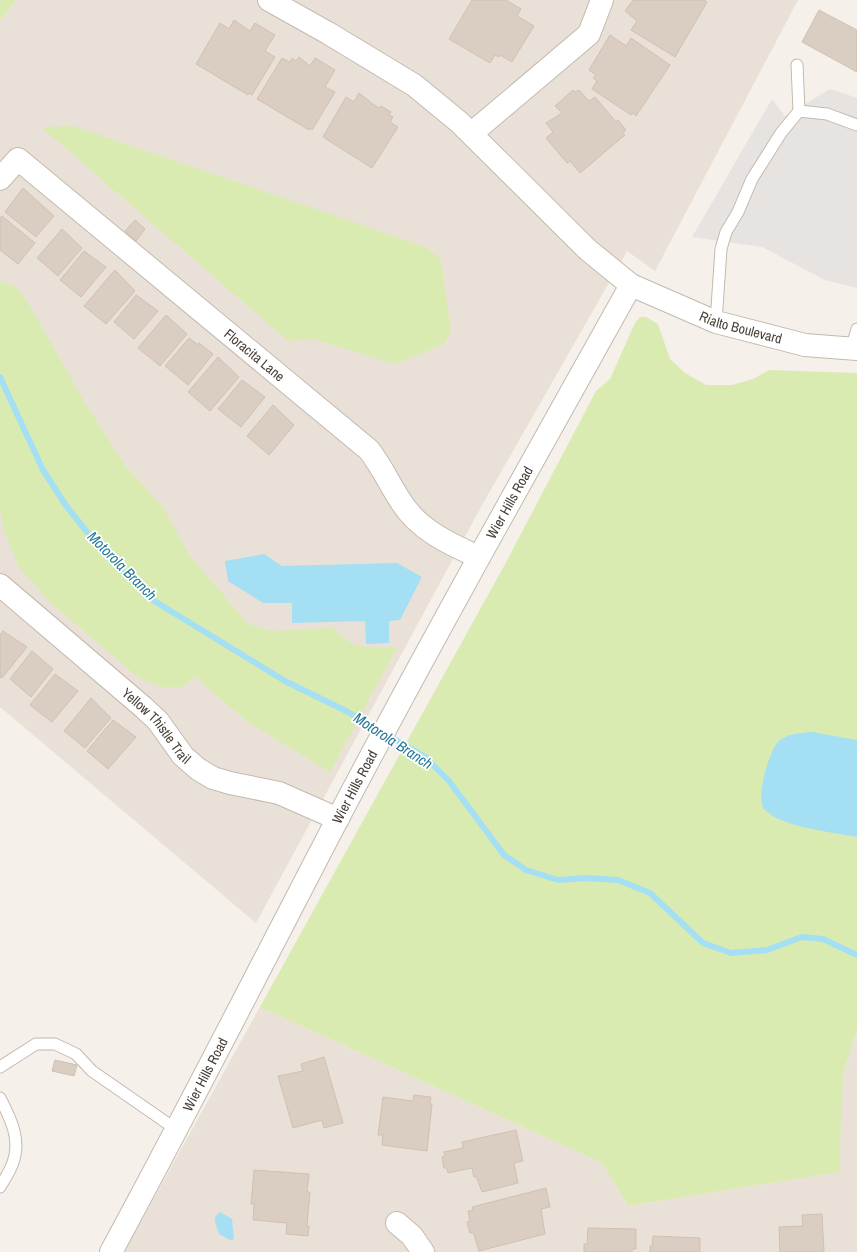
<svg xmlns="http://www.w3.org/2000/svg" width="857" height="1252" viewBox="0 0 857 1252" font-family="'Archivo Narrow',sans-serif">
  <rect width="100%" height="100%" fill="#f5f0e9"/>
  <g fill="#e9e1d7">
    <polygon points="16,0 798,0 655,271 627,251 481,507 256,923 0,707 0,21"/>
    <polygon points="260,1007 602,1163 628,1206 838,1172 843,1074 857,1032 857,1252 124,1252"/>
  </g>
  <g fill="#d9ebb1">
    <polygon points="0,0 16,0 0,21"/>
    <polygon points="73,126 426,247 441,260 451,332 444,344 395,364 313,339 288,341 41,127"/>
    <path d="M3,282L16,287L30,306L81,396L125,466L162,506L190,556L247,623L270,631L333,628C355,651 368,647 397,648L330,772L249,723L195,677L182,687H163L139,678L50,602L19,567L4,532L0,510V283Z"/>
    <polygon points="640,317 646,317 658,324 670,359 685,373 706,385 732,385 753,379 769,370 857,373 857,1031 843,1074 839,1172 628,1206 602,1163 260,1007 504,566 596,391 610,379 635,323"/>
  </g>
  <polygon fill="#e7e3e1" points="830,89 857,98 857,288 825,280 762,247 692,237 772,99 785,116"/>
  <g fill="#a4dff3">
    <polygon points="264,554 282,566 397,563 422,577 400,620 389,621 389,643 366,644 365,621 292,623 292,603 263,603 228,581 225,561"/>
    <path d="M812,732L857,740V837C836,833 784,827 769,813C767,812 763,809 763,807C757,794 769,749 780,740C789,733 801,733 812,732Z"/>
    <polygon points="220,1212 232,1219 234,1239 230,1240 219,1234 215,1222 215,1217"/>
  </g>
  <g fill="none" stroke-linecap="round" stroke-linejoin="round">
    <polyline stroke="#a4dff3" stroke-width="6" points="0,377 43,470 67,507 100,548 151,599 285,681 348,712 425,757 449,781 504,855 526,870 558,880 586,878 618,880 650,893 703,943 731,953 767,950 802,937 823,939 857,955"/>
  </g>
  <g fill="#dacdc1" stroke="#d2c0b1">
    <polygon points="472,0 506,0 521,9 517,16 534,26 512,62 500,55 499,57 495,55 490,63 449,39"/>
    <polygon points="633,0 704,0 707,2 675,57 631,30 637,21 625,11"/>
    <polygon points="819,10 857,30 857,72 802,42"/>
    <polygon points="234,20 250,31 255,23 275,35 265,51 275,57 252,95 249,93 248,95 196,64 220,23 229,29"/>
    <polygon points="610,35 626,46 631,38 670,65 636,116 633,113 631,115 592,89 597,81 593,78 596,75 589,70"/>
    <polygon points="299,57 310,66 315,58 335,70 325,87 335,92 312,130 310,128 309,130 257,99 282,58 290,62 292,58 296,61"/>
    <polygon points="573,90 575,92 579,90 589,101 595,97 616,122 618,120 626,130 623,133 625,135 580,173 570,161 567,163 546,138 553,132 546,123 562,113 555,106"/>
    <polygon points="359,93 374,105 380,108 381,106 391,112 389,115 393,117 390,122 398,127 372,168 323,137 346,97 354,102"/>
    <polygon points="23,188 54,216 36,237 5,212"/>
    <polygon points="2,216 35,243 18,264 0,250 0,218"/>
    <polygon points="135,220 145,229 136,241 125,231"/>
    <polygon points="62,229 82,248 58,276 37,258"/>
    <polygon points="84,251 106,267 81,297 60,280"/>
    <polygon points="115,270 135,291 106,324 84,306"/>
    <polygon points="136,295 158,311 134,339 114,322"/>
    <polygon points="166,315 187,334 160,366 138,348"/>
    <polygon points="189,338 198,345 199,343 213,354 188,385 165,366"/>
    <polygon points="218,357 239,377 210,411 188,392"/>
    <polygon points="242,380 265,397 241,427 218,409"/>
    <polygon points="273,405 294,425 269,455 247,436"/>
    <polygon points="3,631 27,647 2,678 0,677 0,635"/>
    <polygon points="32,651 53,669 31,697 10,679"/>
    <polygon points="55,674 78,691 52,722 30,705"/>
    <polygon points="91,698 111,718 85,748 64,731"/>
    <polygon points="113,720 136,737 108,769 87,751"/>
    <polygon points="324,1057 343,1123 324,1128 322,1120 293,1128 278,1076 303,1071 301,1064"/>
    <polygon points="55,1060 77,1065 74,1076 52,1071"/>
    <polygon points="414,1095 431,1097 430,1104 432,1104 427,1151 382,1145 383,1135 378,1135 383,1097 413,1101"/>
    <polygon points="516,1130 523,1161 514,1163 518,1183 482,1192 476,1176 474,1177 472,1168 448,1173 447,1168 444,1168 442,1157 445,1156 444,1152 463,1148 462,1142"/>
    <polygon points="254,1170 309,1174 307,1192 310,1192 307,1226 309,1226 308,1236 286,1234 287,1223 253,1220 254,1204 251,1204"/>
    <polygon points="546,1188 550,1207 541,1209 545,1234 479,1251 473,1232 470,1233 467,1222 470,1221 468,1211 473,1210 472,1207"/>
    <polygon points="822,1214 824,1252 780,1252 779,1227 803,1226 802,1215"/>
    <polygon points="588,1228 636,1229 636,1249 632,1249 632,1252 584,1252 584,1244 587,1244"/>
    <polygon points="653,1236 700,1238 700,1252 650,1252 650,1246 652,1246"/>
  </g>
  <g fill="none" stroke-linecap="round" stroke-linejoin="round">
    <g stroke="#c4b9ae" stroke-width="13">
      <g id="service">
        <polyline points="797,65 799,111"/>
        <polyline points="716,322 721,249 726,232 738,212 752,179 781,133 799,111 827,114 857,125"/>
        <polyline points="851,349 857,329"/>
        <polyline points="0,1067 36,1044 55,1044 76,1054 92,1071 177,1130"/>
        <path d="M0,1098C11,1119 22,1141 12,1165C9,1173 4,1180 0,1187"/>
      </g>
    </g>
    <g stroke="#c4b9ae" stroke-width="24">
      <g id="minor">
        <polyline points="472,133 589,34 602,0"/>
        <path id="s1" d="M0,179L18,159L369,450C382,467 389,483 400,500C417,529 449,544 479,557"/>
        <path id="s2" d="M0,585L143,707L158,721L183,756L198,769L213,778L230,783L279,793L338,819"/>
        <polyline points="397,1223 412,1236 423,1252"/>
        <path id="s3" d="M111,1252C188,1110 261,966 336,822C431,641 531,464 631,285L588,250L459,122L414,85L328,33L269,0"/>
      </g>
    </g>
    <g stroke="#c4b9ae" stroke-width="24">
      <g id="tertiary">
        <path id="s4" d="M631,285L716,322L805,345L857,349"/>
      </g>
    </g>
    <use href="#service" stroke="#fff" stroke-width="11"/>
    <use href="#minor" stroke="#fff" stroke-width="22"/>
    <use href="#tertiary" stroke="#fff" stroke-width="22"/>
  </g>
  <g text-anchor="middle" stroke-width="3.5" stroke-linejoin="round" paint-order="stroke">
    <g font-size="14" fill="#493f37" stroke="#fff">
      <text dy="5" stroke="none"><textPath href="#s4" startOffset="118">Rialto Boulevard</textPath></text>
      <text dy="5" stroke="none"><textPath href="#s1" startOffset="334">Floracita Lane</textPath></text>
      <text dy="5" stroke="none"><textPath href="#s3" startOffset="849">Wier Hills Road</textPath></text>
      <text dy="5" stroke="none"><textPath href="#s2" startOffset="211">Yellow Thistle Trail</textPath></text>
      <text dy="5" stroke="none"><textPath href="#s3" startOffset="525">Wier Hills Road</textPath></text>
      <text dy="5" stroke="none"><textPath href="#s3" startOffset="201">Wier Hills Road</textPath></text>
    </g>
    <g font-size="15" font-style="italic" fill="#267998" stroke="#fff">
      <text transform="translate(122 566) rotate(45)" y="5">Motorola Branch</text>
      <text transform="translate(393 741) rotate(33)" y="5">Motorola Branch</text>
    </g>
  </g>
</svg>
